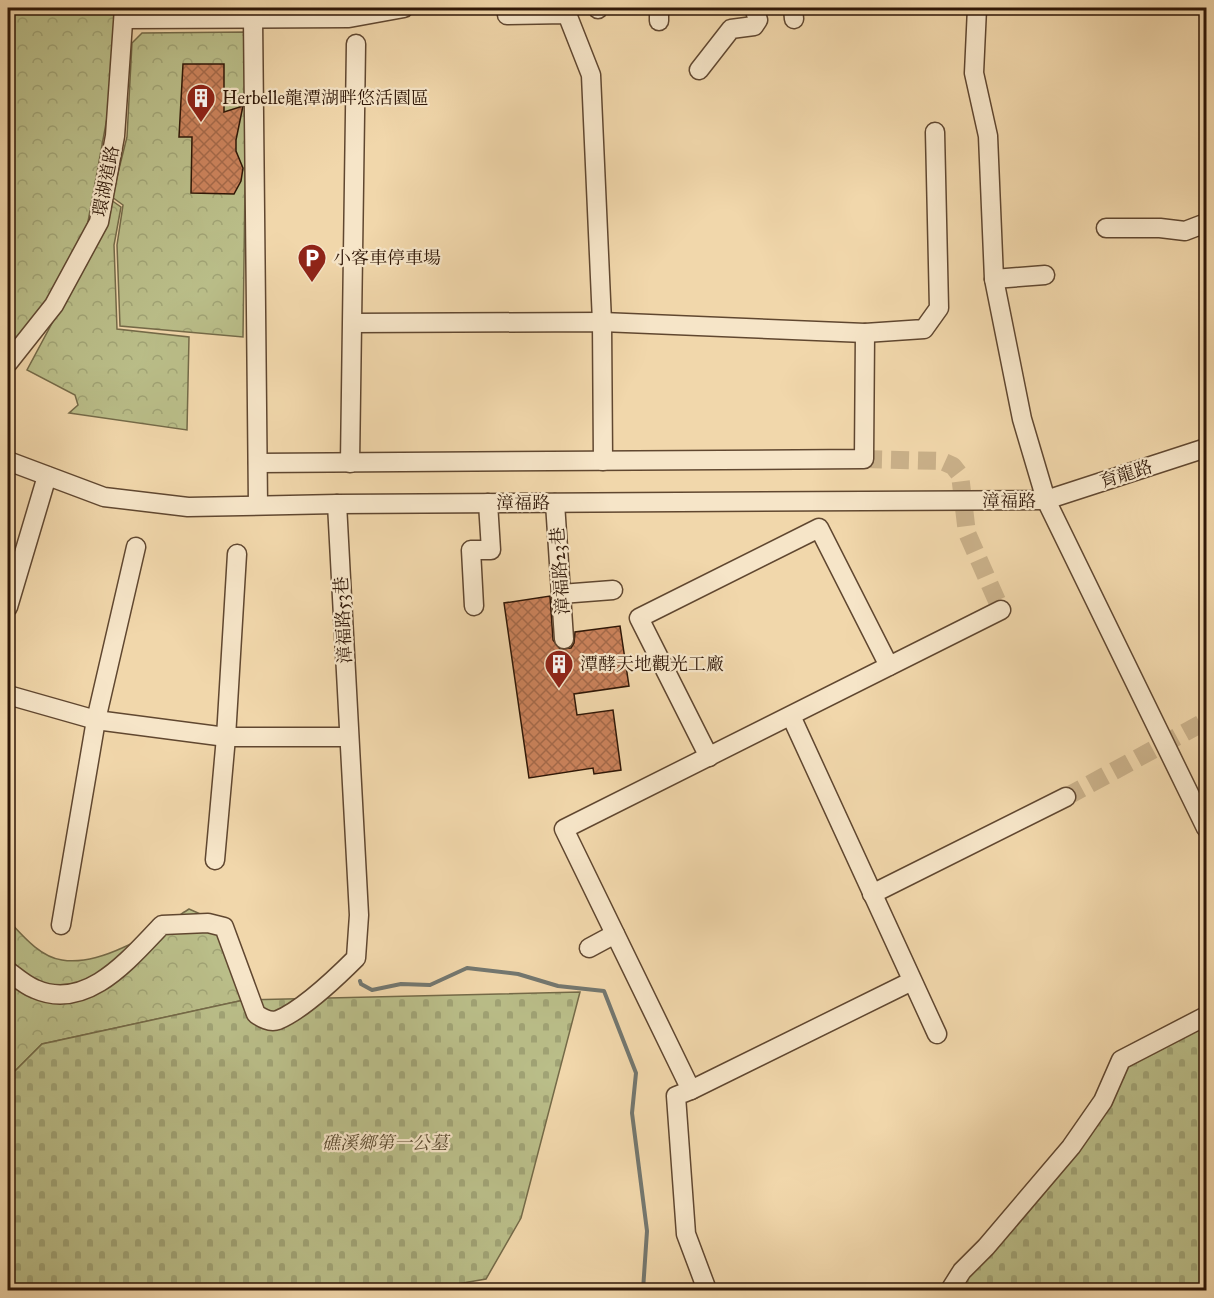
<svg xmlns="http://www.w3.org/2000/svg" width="1214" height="1298" viewBox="0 0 1214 1298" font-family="'IM FELL Great Primer','Noto Serif TC',serif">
  <defs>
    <pattern id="forest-crowns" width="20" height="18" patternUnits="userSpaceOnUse" patternTransform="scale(1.5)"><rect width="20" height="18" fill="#babe89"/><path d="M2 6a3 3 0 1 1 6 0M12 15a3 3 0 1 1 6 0" fill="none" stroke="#a0a375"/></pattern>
    <pattern id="cemetery-stones" width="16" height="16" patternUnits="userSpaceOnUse" patternTransform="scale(1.5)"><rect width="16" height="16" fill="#babe89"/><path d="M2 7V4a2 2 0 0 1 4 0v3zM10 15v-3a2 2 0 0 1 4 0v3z" fill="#a0a375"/></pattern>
    <pattern id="building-cross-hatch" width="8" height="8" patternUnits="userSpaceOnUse" patternTransform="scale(1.5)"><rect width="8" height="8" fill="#ca825b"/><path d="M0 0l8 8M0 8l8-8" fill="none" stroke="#a46949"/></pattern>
  </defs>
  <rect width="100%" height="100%" fill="#f1d7ab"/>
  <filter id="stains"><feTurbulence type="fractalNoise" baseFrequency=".00333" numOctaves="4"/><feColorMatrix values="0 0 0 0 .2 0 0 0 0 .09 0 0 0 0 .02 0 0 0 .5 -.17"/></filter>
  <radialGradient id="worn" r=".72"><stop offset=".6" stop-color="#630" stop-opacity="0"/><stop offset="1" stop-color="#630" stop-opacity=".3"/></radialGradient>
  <g fill="url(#forest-crowns)" stroke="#746a48" stroke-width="1.5">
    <polygon points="8,8 116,8 118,19 107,118 85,238 51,301 8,358"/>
    <polygon points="247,32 243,337 120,326 117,245 123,205 112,197 127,137 132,43 142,33"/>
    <polygon points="111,200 121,207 114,245 117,329 189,337 187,430 69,413 78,405 75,395 27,370 103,228"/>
    <path d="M189,909L223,924L244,1000L42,1044L8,1078V920C22,935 40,957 62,960C103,967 156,930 189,909Z"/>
  </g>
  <g fill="url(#cemetery-stones)" stroke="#746a48" stroke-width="1.5">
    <polygon points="580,992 521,1218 486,1279 422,1290 8,1290 8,1078 42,1044 244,1000"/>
    <polygon points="1206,1024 1206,1290 940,1290 1124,1069"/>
  </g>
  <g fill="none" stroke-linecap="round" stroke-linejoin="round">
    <polyline stroke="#73776f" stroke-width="4" points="360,981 361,984 372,990 401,984 430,985 467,968 518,974 558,986 604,991 636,1073 632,1113 647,1231 643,1290"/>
  </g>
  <g fill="url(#building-cross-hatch)" stroke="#2f1707" stroke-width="1.5">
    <polygon points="183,64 224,64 224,112 243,106 236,140 236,151 243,168 241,181 234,194 191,193 192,137 179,137"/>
    <polygon points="550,596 553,640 560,649 571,648 574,643 575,632 620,626 629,686 574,694 577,715 613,710 621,770 594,774 593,768 529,778 504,603"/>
  </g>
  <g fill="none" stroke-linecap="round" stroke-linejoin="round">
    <g stroke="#cab18a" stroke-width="18" stroke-dasharray="18 9" stroke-linecap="butt">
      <polyline points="864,459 942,461 953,466 960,475 967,533 1001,610"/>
      <polyline points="1066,797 1206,721"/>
    </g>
    <g stroke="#604730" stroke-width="21">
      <g id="minor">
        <polyline points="598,8 598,9"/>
        <polyline points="793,8 794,19"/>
        <polyline points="977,8 974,73 988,136 994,279 1022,419 1046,500 1206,828"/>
        <polyline points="507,15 567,14 591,75 602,322 603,461"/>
        <polyline points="253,18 258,505"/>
        <polyline points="124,19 349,18 404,8"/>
        <polyline points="659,21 659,8"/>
        <polyline points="699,70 731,29 754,26 758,20 754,8"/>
        <polyline points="1106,228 1160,228 1185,231 1206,223"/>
        <polyline points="994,279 1045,275"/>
        <polyline points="353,323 602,322 865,333 924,329 939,308 935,132"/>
        <polyline points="8,363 54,305 99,222 115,136 124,8"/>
        <polyline points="8,461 104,497 188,507 337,504 1046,500 1206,448"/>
        <polyline points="258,463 864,459 865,333"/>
        <polyline points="350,463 356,44"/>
        <polyline points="555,503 564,639"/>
        <polyline points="561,594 613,590"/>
        <polyline points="474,606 471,550 491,550 488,503"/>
        <polyline points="8,607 47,476"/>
        <polyline points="8,695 96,720 226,737 349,737"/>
        <polyline points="791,716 937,1034"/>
        <polyline points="709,757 639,618 819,528 889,666"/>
        <polyline points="215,860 226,737 237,554"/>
        <polyline points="872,894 1066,797"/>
        <polyline points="61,925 96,720 136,547"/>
        <polyline points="589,948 615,934"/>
        <path d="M8,971C16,977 25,985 35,989C87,1012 130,958 162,925L208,923L224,927L256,1014C262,1018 270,1023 278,1020C302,1010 337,977 356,958L359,915L337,504"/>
        <polyline points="912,981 691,1090 564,829 1001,610"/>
        <polyline points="691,1090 676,1096 686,1234 707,1290"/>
        <polyline points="950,1290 962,1271 986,1247 1071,1147 1103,1101 1121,1060 1206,1016"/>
      </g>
    </g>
    <use href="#minor" stroke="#f6e5c8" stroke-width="18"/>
  </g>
  <defs>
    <g id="building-pin" transform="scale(1.5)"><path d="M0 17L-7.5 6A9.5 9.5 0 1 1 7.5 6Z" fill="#8f2418" stroke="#f6e5c8"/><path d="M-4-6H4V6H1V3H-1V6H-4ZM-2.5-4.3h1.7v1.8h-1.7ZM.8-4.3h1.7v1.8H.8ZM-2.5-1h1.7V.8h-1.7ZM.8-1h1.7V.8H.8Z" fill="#fff"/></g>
    <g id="parking-pin" transform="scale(1.5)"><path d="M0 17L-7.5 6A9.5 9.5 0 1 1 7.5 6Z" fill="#8f2418" stroke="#f6e5c8"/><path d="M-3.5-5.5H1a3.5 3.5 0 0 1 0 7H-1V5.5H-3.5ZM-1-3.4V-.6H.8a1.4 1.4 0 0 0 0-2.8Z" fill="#fff"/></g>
  </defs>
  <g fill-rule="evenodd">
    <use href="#building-pin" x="201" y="98"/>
    <use href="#parking-pin" x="312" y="258"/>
    <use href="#building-pin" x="559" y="664"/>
  </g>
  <g text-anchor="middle" stroke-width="4.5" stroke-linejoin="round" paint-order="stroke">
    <g font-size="18" fill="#2f1707" stroke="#f6e5c8" text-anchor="start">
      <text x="222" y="104">Herbelle龍潭湖畔悠活園區</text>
      <text x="333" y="264">小客車停車場</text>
      <text x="580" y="670">潭酵天地觀光工廠</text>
    </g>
    <g font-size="18" fill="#2f1707" stroke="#f6e5c8">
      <text transform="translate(106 181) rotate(-79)" y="6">環湖道路</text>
      <text transform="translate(1126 474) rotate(-18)" y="6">育龍路</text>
      <text x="1009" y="507">漳福路</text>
      <text x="523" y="509">漳福路</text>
      <text transform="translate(560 571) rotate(-94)" y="6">漳福路23巷</text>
      <text transform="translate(343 620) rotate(-93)" y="6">漳福路53巷</text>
    </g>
    <g font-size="18" font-style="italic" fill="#59492e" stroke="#f6e5c8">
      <text x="385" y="1149">礁溪鄉第一公墓</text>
    </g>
  </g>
  <rect width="1214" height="1298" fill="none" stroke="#f1d7ab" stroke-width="30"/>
  <rect x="9" y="9" width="1196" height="1280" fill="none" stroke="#2f1707" stroke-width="3"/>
  <rect x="15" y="15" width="1184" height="1268" fill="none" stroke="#2f1707" stroke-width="1.5"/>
  <rect width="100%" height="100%" filter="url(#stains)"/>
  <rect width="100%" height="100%" fill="url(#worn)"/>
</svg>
